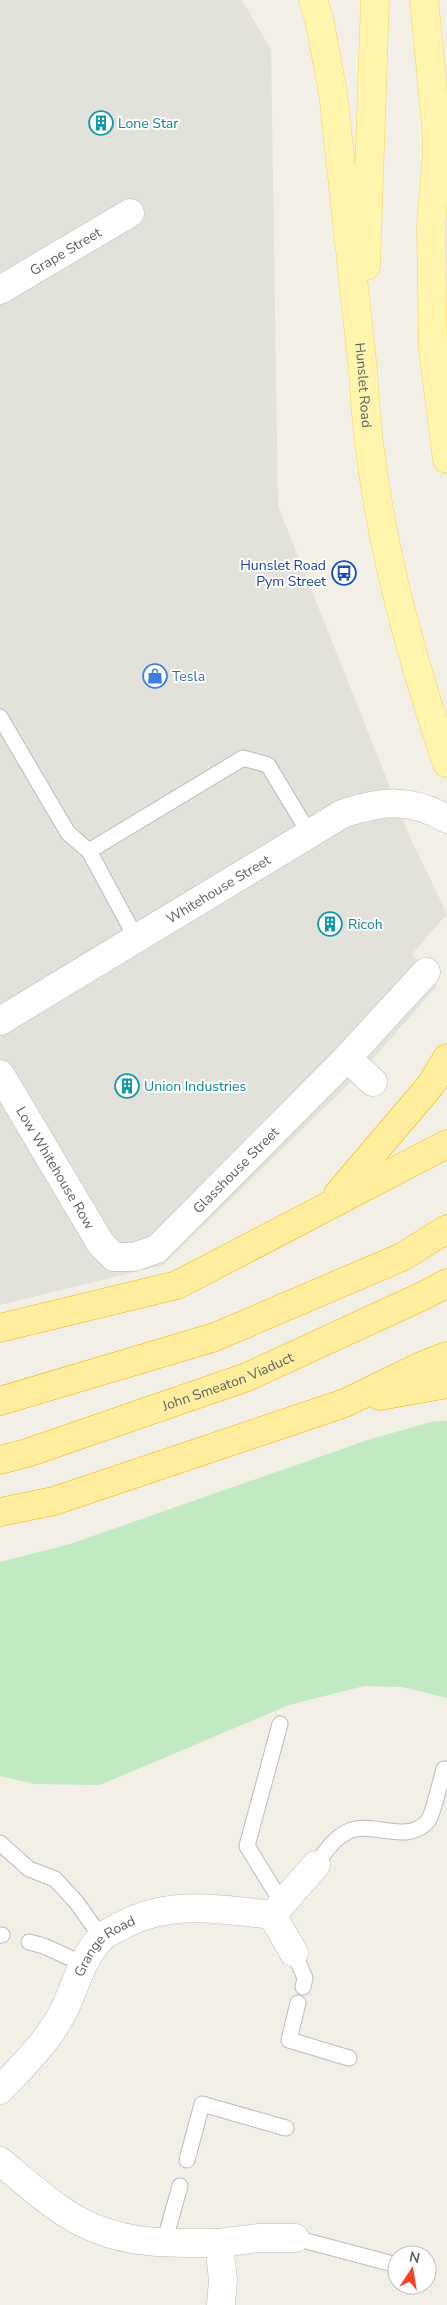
<svg xmlns="http://www.w3.org/2000/svg" width="447" height="2305" viewBox="0 0 447 2305" font-family="'Nunito Sans',sans-serif">
  <rect width="100%" height="100%" fill="#f1efe6"/>
  <polygon fill="#e2e1da" points="0,0 242,0 271,50 278,506 409,835 447,914 412,954 437,986 361,1072 163,1265 0,1305"/>
  <polygon fill="#c1eac3" points="435,1421 447,1421 447,1698 402,1687 364,1686 289,1705 100,1785 35,1784 0,1776 0,1562 70,1544 371,1439"/>
  <g fill="none" stroke-linecap="round" stroke-linejoin="round">
    <g stroke="#b9bcc1" stroke-width="17">
      <g id="service">
        <polyline points="0,717 68,833 89,851"/>
        <polyline points="136,938 89,851 243,758 268,765 309,833"/>
        <polyline points="280,1724 247,1846 282,1903"/>
        <polyline points="0,1843 29,1869 55,1879 77,1903 101,1937"/>
        <path d="M316,1865C325,1852 333,1839 347,1832C371,1819 406,1846 428,1821C433,1815 441,1779 444,1769"/>
        <polyline points="0,1935 2,1935"/>
        <polyline points="29,1942 44,1946 83,1964"/>
        <polyline points="294,1953 305,1978 303,1987"/>
        <polyline points="298,2003 289,2040 349,2058"/>
        <polyline points="187,2160 202,2104 286,2128"/>
        <polyline points="295,2238 397,2265"/>
        <polyline points="164,2243 180,2186"/>
      </g>
    </g>
    <g stroke="#b9bcc1" stroke-width="29">
      <g id="minor">
        <path id="s1" d="M0,290L130,213"/>
        <path id="s2" d="M0,1021L342,814C382,801 409,797 447,819"/>
        <polyline points="347,1058 373,1082"/>
        <path id="s3" d="M0,1074L101,1244L114,1257H134L157,1249L347,1058L426,972"/>
        <polyline points="294,1953 272,1915 316,1865"/>
        <path id="s4" d="M0,2090C23,2065 49,2041 64,2010C76,1986 81,1959 100,1939C105,1934 113,1930 119,1927C168,1899 219,1909 272,1915"/>
        <path d="M0,2161C28,2184 59,2214 94,2228C134,2245 177,2243 219,2243L223,2280L221,2305"/>
        <polyline points="219,2243 259,2238 295,2238"/>
      </g>
    </g>
    <g stroke="#fbd355" stroke-width="29">
      <g id="primary">
        <path id="s5" d="M313,0L319,18L333,93L363,370C369,505 404,636 447,763"/>
        <polyline points="424,0 436,125 437,154 431,226 433,349 447,459"/>
        <polyline points="366,266 375,0"/>
      </g>
    </g>
    <g stroke="#f7b300" stroke-width="29">
      <g id="trunk">
        <polyline points="338,1194 430,1086 447,1058"/>
        <polyline points="0,1328 177,1285 447,1144"/>
        <polyline points="380,1396 447,1384"/>
        <polyline points="0,1401 215,1337 402,1257 447,1229"/>
        <path id="s6" d="M0,1460L27,1453L247,1377L427,1294L447,1283"/>
        <polyline points="0,1512 54,1501 345,1403 421,1366 447,1356"/>
      </g>
    </g>
    <use href="#service" stroke="#fff" stroke-width="15"/>
    <use href="#minor" stroke="#fff" stroke-width="28"/>
    <use href="#primary" stroke="#fff5ad" stroke-width="28"/>
    <use href="#trunk" stroke="#ffee9e" stroke-width="28"/>
  </g>
  <defs>
    <g id="building-ring" transform="scale(1.25)"><circle r="9.5" fill="#fff" stroke="#0f9aa8" stroke-width="1.5"/><path d="M-4-6H4V6H1V3H-1V6H-4ZM-2.5-4.3h1.7v1.8h-1.7ZM.8-4.3h1.7v1.8H.8ZM-2.5-1h1.7V.8h-1.7ZM.8-1h1.7V.8H.8Z" fill="#0f9aa8"/></g>
    <g id="bus-ring" transform="scale(1.25)"><circle r="9.5" fill="#fff" stroke="#1a4fb4" stroke-width="1.5"/><path d="M-5-6H5V4H4V6H2V4H-2V6H-4V4H-5ZM-3.5-4V0h7V-4ZM-3.5 1.2v1.5H-2V1.2ZM2 1.2v1.5H3.5V1.2Z" fill="#1a4fb4"/></g>
    <g id="shop-ring" transform="scale(1.25)"><circle r="9.5" fill="#fff" stroke="#3f7fe0" stroke-width="1.5"/><path d="M-5-2.5h2.3a2.7 3.5 0 0 1 5.4 0H5L5.5 6h-11ZM-1.5-2.5h3a1.5 2.3 0 0 0-3 0Z" fill="#3f7fe0"/></g>
  </defs>
  <g fill-rule="evenodd">
    <use href="#building-ring" x="101" y="123"/>
    <use href="#bus-ring" x="344" y="573"/>
    <use href="#shop-ring" x="155" y="676"/>
    <use href="#building-ring" x="330" y="924"/>
    <use href="#building-ring" x="127" y="1086"/>
  </g>
  <g text-anchor="middle" stroke-width="4" stroke-linejoin="round" paint-order="stroke">
    <g font-size="14" fill="#0d838f" stroke="#fff" text-anchor="start">
      <text x="118" y="128">Lone Star</text>
      <text x="348" y="929">Ricoh</text>
      <text x="144" y="1091">Union Industries</text>
    </g>
    <g font-size="14" fill="#5e6268" stroke="#fff">
      <text dy="5" stroke="none"><textPath href="#s1" startOffset="76">Grape Street</textPath></text>
      <text dy="5" stroke="none"><textPath href="#s5" startOffset="389">Hunslet Road</textPath></text>
      <text dy="5" stroke="none"><textPath href="#s2" startOffset="255">Whitehouse Street</textPath></text>
      <text dy="5" stroke="none"><textPath href="#s3" startOffset="109">Low Whitehouse Row</textPath></text>
      <text dy="5" stroke="none"><textPath href="#s3" startOffset="372">Glasshouse Street</textPath></text>
      <text dy="5" stroke="none"><textPath href="#s6" startOffset="241">John Smeaton Viaduct</textPath></text>
      <text dy="5" stroke="none"><textPath href="#s4" startOffset="181">Grange Road</textPath></text>
    </g>
    <g font-size="14" fill="#164399" stroke="#fff" text-anchor="end">
      <text x="326" y="570">Hunslet Road<tspan x="326" dy="16">Pym Street</tspan></text>
    </g>
    <g font-size="14" fill="#366cbe" stroke="#fff" text-anchor="start">
      <text x="172" y="681">Tesla</text>
    </g>
  </g>
  <g transform="translate(412 2270) rotate(12)"><circle r="24" fill="#ffffff" stroke="#bfc0c3"/>
  <path d="M0-4L9 19L0 12L-9 19Z" fill="#f63f27"/>
  <text y="-8" font-size="14" font-weight="bold" text-anchor="middle" fill="#5e6268">N</text>
  </g>
</svg>
